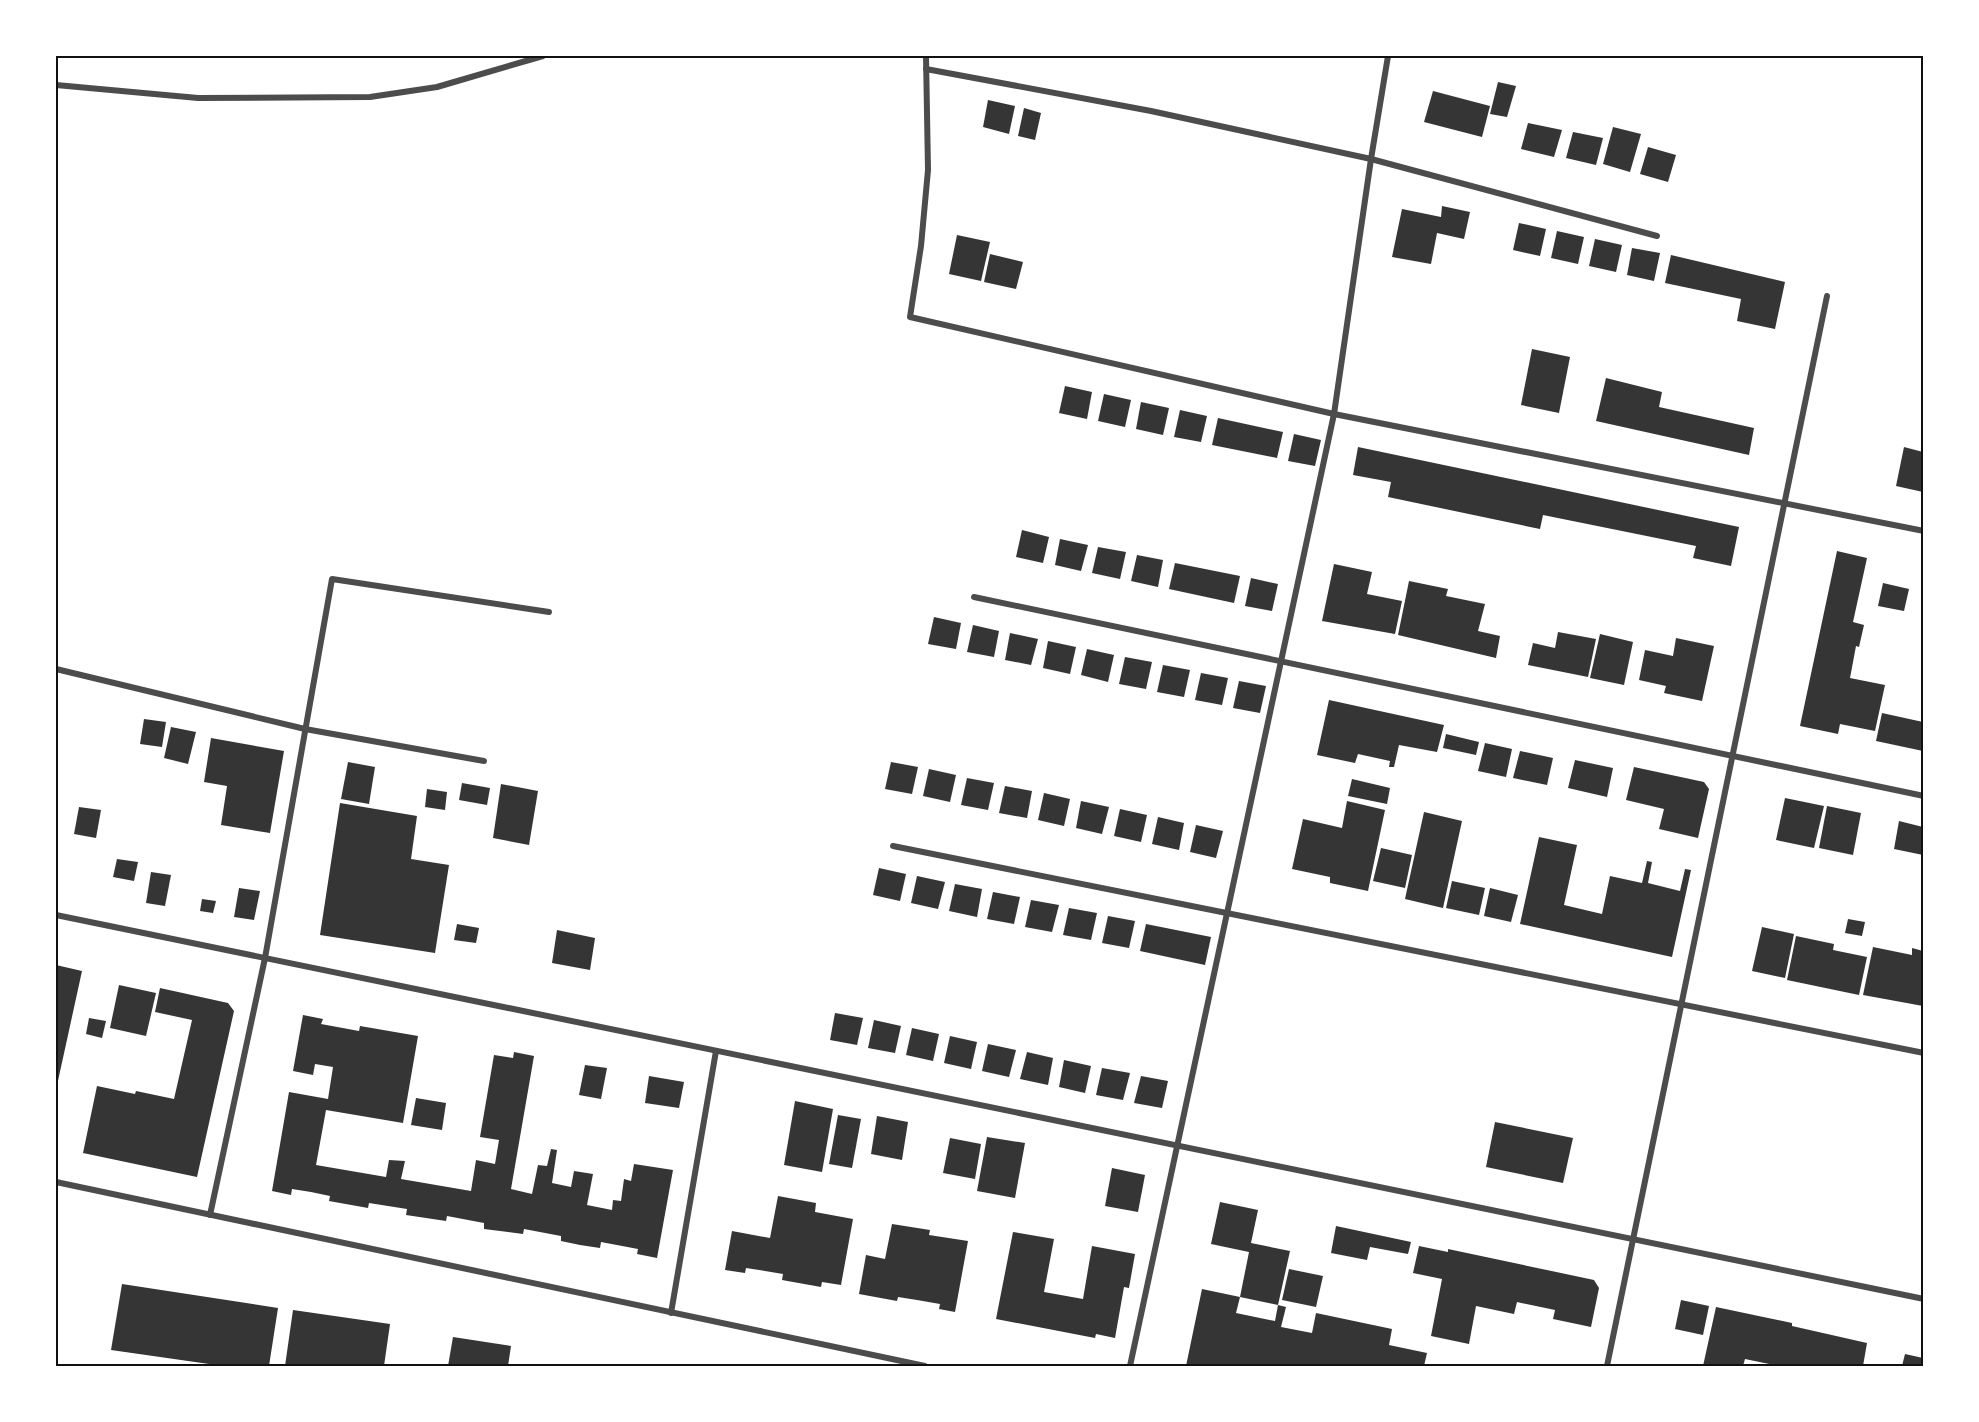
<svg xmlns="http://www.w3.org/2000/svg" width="1979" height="1422" viewBox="0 0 1979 1422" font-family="Helvetica,sans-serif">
  <rect width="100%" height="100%" fill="#fff"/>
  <g fill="#353535">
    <polygon points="1498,82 1516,86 1507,117 1490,114"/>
    <polygon points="1433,91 1490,106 1482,137 1424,122"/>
    <polygon points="988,100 1015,106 1009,134 983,127"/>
    <polygon points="1024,108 1041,113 1035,140 1018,136"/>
    <polygon points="1528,123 1562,130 1554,157 1521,149"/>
    <polygon points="1613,127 1641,134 1630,172 1603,164"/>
    <polygon points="1573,132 1603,138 1596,165 1566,158"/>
    <polygon points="1648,147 1676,155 1668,182 1640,174"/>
    <polygon points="1442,206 1470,212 1464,239 1437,233 1431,264 1392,257 1402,209 1441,217"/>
    <polygon points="1519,223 1546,229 1540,256 1513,250"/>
    <polygon points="1557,231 1584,237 1578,264 1551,258"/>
    <polygon points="957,235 990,242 981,281 949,274"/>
    <polygon points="1595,239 1622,245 1616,272 1589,266"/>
    <polygon points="1632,248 1660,253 1654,281 1627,275"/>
    <polygon points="990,254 1023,262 1016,289 984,282"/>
    <polygon points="1671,255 1785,282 1775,329 1737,321 1741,299 1665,283"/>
    <polygon points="1532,349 1570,357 1559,413 1521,405"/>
    <polygon points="1606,378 1662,392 1659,407 1754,428 1749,455 1596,421"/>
    <polygon points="1065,386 1092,392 1087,419 1059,413"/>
    <polygon points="1104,394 1131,400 1125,427 1098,421"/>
    <polygon points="1141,402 1169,408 1163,435 1136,429"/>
    <polygon points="1180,410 1207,416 1201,442 1174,437"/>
    <polygon points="1218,418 1283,432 1277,458 1212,445"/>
    <polygon points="1294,434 1321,440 1315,466 1288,461"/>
    <polygon points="1358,447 1739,527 1731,566 1693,558 1696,546 1543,515 1540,529 1388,497 1391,482 1353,475"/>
    <polygon points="1904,447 1923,452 1923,492 1896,486"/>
    <polygon points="1022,530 1049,537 1043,563 1016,557"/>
    <polygon points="1060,539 1088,545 1081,571 1055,565"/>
    <polygon points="1098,547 1126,552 1120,579 1092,573"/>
    <polygon points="1837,551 1867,558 1853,622 1864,625 1859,647 1856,646 1850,678 1885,685 1875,731 1840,724 1838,734 1800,726"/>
    <polygon points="1137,555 1163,560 1158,587 1131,581"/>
    <polygon points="1175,563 1240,576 1234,603 1169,589"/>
    <polygon points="1334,564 1372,572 1367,594 1402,601 1395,634 1322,621"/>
    <polygon points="1251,578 1278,584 1272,611 1245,606"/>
    <polygon points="1409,581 1448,589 1446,596 1485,604 1478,631 1500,636 1496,658 1398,635"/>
    <polygon points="1883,583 1909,589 1904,611 1878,606"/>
    <polygon points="934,617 961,623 956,649 928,644"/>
    <polygon points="973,625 999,631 994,657 967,652"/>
    <polygon points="1558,632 1596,639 1588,677 1528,665 1533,643 1555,648"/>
    <polygon points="1010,633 1038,639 1031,665 1005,660"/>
    <polygon points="1600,634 1633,642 1624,685 1590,678"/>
    <polygon points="1676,638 1714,646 1702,701 1664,693 1666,686 1639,680 1645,650 1673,656"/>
    <polygon points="1048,641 1076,647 1070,674 1043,668"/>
    <polygon points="1087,649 1114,655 1108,682 1081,675"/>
    <polygon points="1125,657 1152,662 1146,689 1119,684"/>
    <polygon points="1163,665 1190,670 1184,697 1157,692"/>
    <polygon points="1201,673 1228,678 1222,705 1195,700"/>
    <polygon points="1239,681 1266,686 1260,713 1233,708"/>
    <polygon points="1329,700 1444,725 1437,752 1399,745 1394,767 1389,767 1390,761 1358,754 1355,763 1317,755"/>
    <polygon points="1882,713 1923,722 1923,751 1876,741"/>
    <polygon points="144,719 166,722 162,747 140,744"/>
    <polygon points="171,727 196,732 188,764 164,758"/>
    <polygon points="1446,734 1479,742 1476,755 1443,748"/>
    <polygon points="211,738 284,751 270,833 221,825 227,786 204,782"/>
    <polygon points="1485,743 1512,749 1506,777 1478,771"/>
    <polygon points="1520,751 1553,758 1547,785 1513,778"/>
    <polygon points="1575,760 1613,768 1607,797 1568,788"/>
    <polygon points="348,762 375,767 369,804 341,799"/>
    <polygon points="891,762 918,767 912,794 885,789"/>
    <polygon points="1634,767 1704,782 1709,789 1698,838 1659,829 1664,809 1626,800"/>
    <polygon points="929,769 956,775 950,802 923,796"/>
    <polygon points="967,778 994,783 988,810 961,805"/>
    <polygon points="1352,779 1390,788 1387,804 1348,796"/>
    <polygon points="462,783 490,788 487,805 459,800"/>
    <polygon points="501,784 538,791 529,845 493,838"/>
    <polygon points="1005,786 1032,791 1027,818 999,813"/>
    <polygon points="427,789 447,792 445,810 425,807"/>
    <polygon points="1044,793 1070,799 1064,826 1038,820"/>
    <polygon points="1785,798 1824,806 1814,848 1776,840"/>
    <polygon points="1081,801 1109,807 1102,834 1076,828"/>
    <polygon points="1347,801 1385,810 1368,891 1330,883 1330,877 1292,869 1303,819 1342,828"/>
    <polygon points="340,803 417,816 411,859 449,865 435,953 320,935"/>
    <polygon points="1827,806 1861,813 1853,855 1819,848"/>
    <polygon points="79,807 101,810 96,838 74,834"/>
    <polygon points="1120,809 1147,815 1141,842 1114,836"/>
    <polygon points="1424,812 1462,821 1443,908 1405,899"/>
    <polygon points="1158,817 1184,823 1179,850 1152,844"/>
    <polygon points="1899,821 1923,827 1923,855 1894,849"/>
    <polygon points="1196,825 1223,831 1216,858 1190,852"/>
    <polygon points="1539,837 1577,845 1564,905 1602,914 1610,876 1642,883 1647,861 1652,862 1648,883 1680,891 1685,869 1691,870 1672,957 1520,924"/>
    <polygon points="1381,848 1412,855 1405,888 1373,881"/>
    <polygon points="117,859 138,862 134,881 113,877"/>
    <polygon points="879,868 906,874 900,901 873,895"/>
    <polygon points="151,872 171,875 165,906 146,903"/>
    <polygon points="917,876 945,882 938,909 911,903"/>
    <polygon points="1452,881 1485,888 1479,915 1446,908"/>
    <polygon points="955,884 982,889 977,917 949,911"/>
    <polygon points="239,888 260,891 254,920 234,917"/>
    <polygon points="1490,888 1518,895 1511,922 1484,916"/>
    <polygon points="993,892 1020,897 1014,924 987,919"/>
    <polygon points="202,899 216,901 213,913 200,911"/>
    <polygon points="1031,900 1059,905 1052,932 1025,927"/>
    <polygon points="1069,908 1097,913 1091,940 1063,935"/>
    <polygon points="1108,916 1135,921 1129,948 1102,943"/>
    <polygon points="1848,919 1865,922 1862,936 1845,933"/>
    <polygon points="457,924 479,928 476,943 454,940"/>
    <polygon points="1146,924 1211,937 1205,965 1140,951"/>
    <polygon points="1762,927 1794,934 1785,978 1752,971"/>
    <polygon points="557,930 595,938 590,970 552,963"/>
    <polygon points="1796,936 1834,944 1833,950 1867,957 1859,995 1787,980"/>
    <polygon points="1873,947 1912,955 1912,948 1923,951 1923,1006 1863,995"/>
    <polygon points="56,965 82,971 56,1090"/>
    <polygon points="119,985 156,993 146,1036 110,1028"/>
    <polygon points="160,988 228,1003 234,1011 197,1177 83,1153 97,1086 135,1094 136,1091 174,1099 192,1020 155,1012"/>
    <polygon points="835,1013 863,1018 857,1045 830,1040"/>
    <polygon points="303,1015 323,1019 321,1024 359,1031 360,1026 418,1036 403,1123 326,1110 316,1165 386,1177 389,1160 405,1161 401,1179 471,1191 476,1160 495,1164 499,1140 480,1137 494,1055 513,1058 514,1052 534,1056 511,1189 532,1194 538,1165 547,1166 551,1149 557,1150 552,1183 571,1187 574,1171 593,1174 587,1205 612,1210 613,1200 621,1201 624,1179 631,1181 634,1164 673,1170 657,1258 637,1254 638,1249 601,1242 600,1248 580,1245 561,1241 561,1236 524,1229 523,1234 484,1229 484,1223 447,1216 446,1221 406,1215 407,1209 369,1203 368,1208 329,1201 330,1196 311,1192 292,1189 291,1195 272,1191 289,1092 328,1099 333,1067 315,1064 313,1075 293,1071"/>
    <polygon points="89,1018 106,1021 102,1038 86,1034"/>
    <polygon points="874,1020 901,1026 895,1053 868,1048"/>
    <polygon points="912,1028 939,1034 933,1061 906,1055"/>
    <polygon points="950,1036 977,1042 971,1069 944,1063"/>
    <polygon points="988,1044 1016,1050 1009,1077 982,1071"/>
    <polygon points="1027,1052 1053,1058 1048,1085 1020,1079"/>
    <polygon points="1064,1060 1091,1066 1085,1093 1059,1087"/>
    <polygon points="585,1065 607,1068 601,1099 579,1095"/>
    <polygon points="1102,1068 1130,1073 1123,1100 1096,1095"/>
    <polygon points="649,1076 684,1082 679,1108 645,1103"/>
    <polygon points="1141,1076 1168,1081 1162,1108 1134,1103"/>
    <polygon points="416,1098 446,1103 442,1130 411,1125"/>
    <polygon points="795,1101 833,1109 822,1172 784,1165"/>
    <polygon points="838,1115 861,1119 852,1168 829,1164"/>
    <polygon points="877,1116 908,1122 902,1160 871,1154"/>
    <polygon points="1495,1122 1573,1138 1563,1183 1486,1167"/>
    <polygon points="987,1137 1025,1143 1015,1198 977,1191"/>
    <polygon points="950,1138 981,1144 975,1179 943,1173"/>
    <polygon points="1112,1168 1145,1175 1138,1212 1105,1206"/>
    <polygon points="778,1196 816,1203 815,1212 853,1219 841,1285 822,1282 821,1287 782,1280 783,1274 765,1271 746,1268 745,1273 725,1270 732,1231 770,1238"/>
    <polygon points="1220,1202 1258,1210 1251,1243 1290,1251 1278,1305 1286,1307 1281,1327 1312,1333 1316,1313 1392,1329 1389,1345 1427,1353 1424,1366 1186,1366 1202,1289 1240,1297 1236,1313 1275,1321 1278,1305 1240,1297 1249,1252 1211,1244"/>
    <polygon points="892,1224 930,1230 929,1235 968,1241 955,1312 939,1309 940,1304 917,1300 898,1297 897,1301 859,1294 866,1255 885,1259"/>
    <polygon points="1336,1226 1411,1242 1408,1254 1370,1247 1367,1260 1331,1253"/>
    <polygon points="1013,1232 1054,1239 1044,1292 1083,1299 1092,1246 1135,1254 1129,1288 1124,1287 1115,1338 1096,1334 1095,1338 996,1319"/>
    <polygon points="1419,1246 1448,1252 1448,1249 1594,1280 1599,1288 1591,1327 1553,1319 1555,1310 1517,1302 1514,1314 1476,1306 1469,1344 1431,1336 1442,1279 1413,1273"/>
    <polygon points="1289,1269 1323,1276 1316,1307 1282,1300"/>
    <polygon points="122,1284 278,1308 269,1366 223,1366 111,1350"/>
    <polygon points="1681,1300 1709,1306 1703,1335 1675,1329"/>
    <polygon points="1716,1307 1792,1323 1792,1326 1867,1343 1863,1366 1779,1366 1745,1359 1743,1366 1703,1366"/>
    <polygon points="293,1310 390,1324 384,1366 285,1366"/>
    <polygon points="453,1337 511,1346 508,1366 448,1366"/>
    <polygon points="1905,1354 1923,1358 1923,1366 1902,1366"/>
  </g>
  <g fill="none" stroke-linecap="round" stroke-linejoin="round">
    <g stroke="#4c4c4c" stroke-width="6">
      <polyline points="926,56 928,170 921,246 910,317 1334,414 1924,531"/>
      <polyline points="926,69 1151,111 1371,159 1657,236"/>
      <polyline points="56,85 198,98 370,97 437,87 543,56"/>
      <polyline points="974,597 1924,796"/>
      <polyline points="56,669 305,729 484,761"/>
      <polyline points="893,846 1924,1053"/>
      <polyline points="56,915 1924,1299"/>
      <polyline points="56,1182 925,1366"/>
      <polyline points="210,1215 265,958 332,579 549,612"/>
      <polyline points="671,1313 716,1051"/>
      <polyline points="1130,1366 1334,414 1371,159 1388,56"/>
      <polyline points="1607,1366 1827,296"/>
    </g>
  </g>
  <rect width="1979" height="1422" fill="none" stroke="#ffffff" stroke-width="114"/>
  <rect x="57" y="57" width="1865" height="1308" fill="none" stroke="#111" stroke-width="2"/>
</svg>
